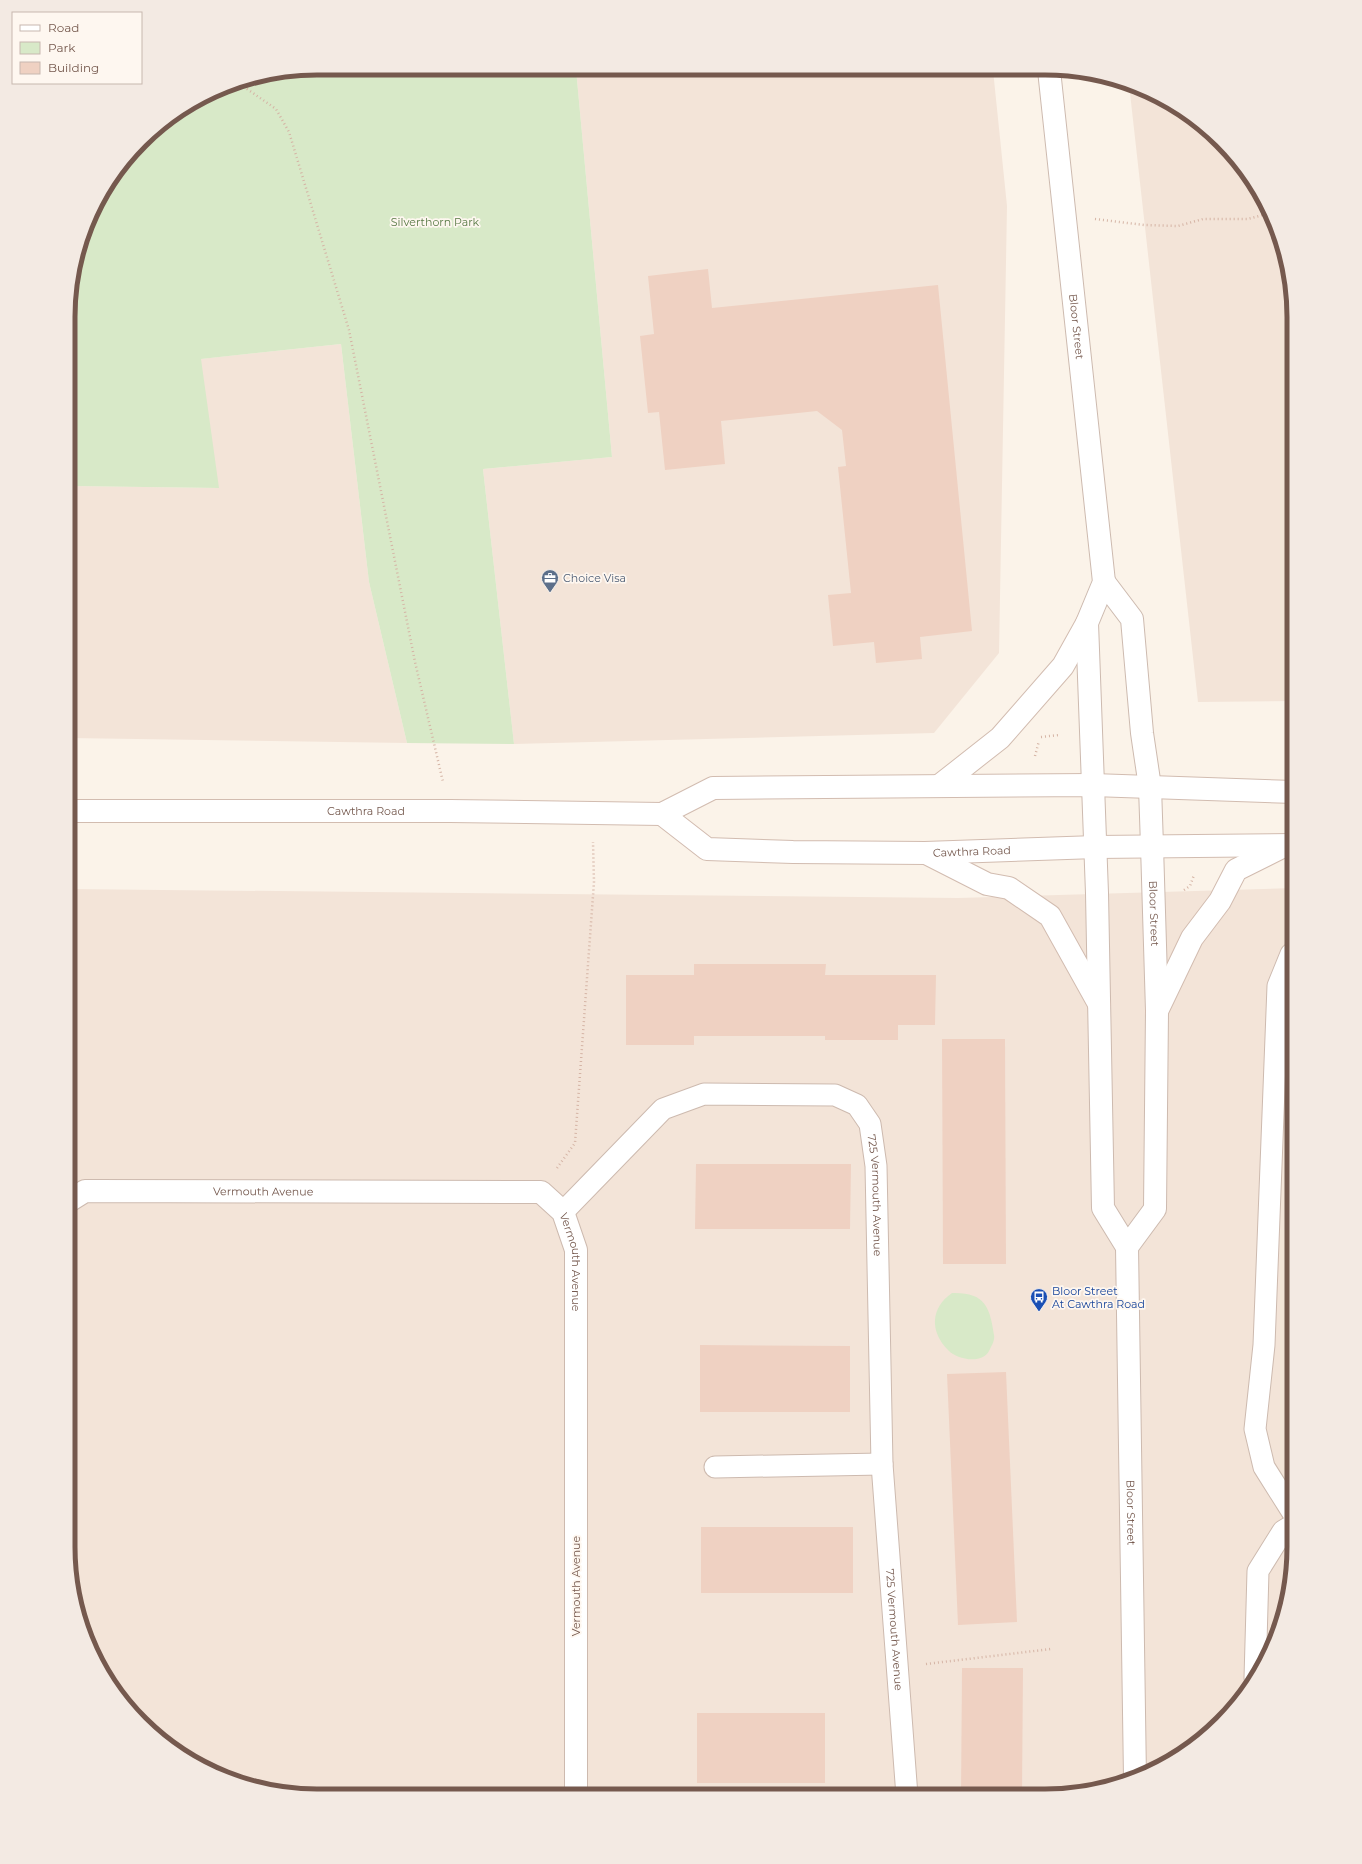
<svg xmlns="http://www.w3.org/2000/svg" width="1362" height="1864" viewBox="0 0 1362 1864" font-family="Montserrat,sans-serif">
  <rect width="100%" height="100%" fill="#fbf3e9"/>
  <g fill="#f3e4d8">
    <polygon points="576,69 993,70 1007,206 999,653 934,733 514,744 483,469 612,457"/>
    <polygon points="1129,84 1140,87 1196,119 1242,165 1268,207 1286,253 1294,317 1294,701 1198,702"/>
    <polygon points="341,344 369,582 407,743 69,738 70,486 218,488 200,359"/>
    <polygon points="1294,888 1293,1563 1281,1627 1252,1685 1209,1734 1155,1770 1109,1788 1045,1796 285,1794 237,1783 179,1754 130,1711 94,1657 76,1611 68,1547 69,889 958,898"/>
  </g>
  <g fill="#d8e9c8">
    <polygon points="317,68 576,69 612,457 483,469 514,744 407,743 369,582 341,344 201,359 219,488 70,486 70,285 101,193 153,130 237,81"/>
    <path d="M952,1293C984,1292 990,1306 994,1335C995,1340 992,1345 990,1349C984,1365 957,1360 948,1350C930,1332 930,1308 952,1293Z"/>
  </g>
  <g fill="#efd1c2">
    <polygon points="708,269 712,308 938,285 972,631 920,637 922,659 876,663 874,642 833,646 828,595 851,593 838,467 846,466 842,430 817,411 721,421 725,464 665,470 659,412 648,413 640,336 654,334 648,276"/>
    <polygon points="694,964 826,964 825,975 936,975 935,1025 898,1025 898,1040 825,1040 825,1036 694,1036 694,1045 626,1045 626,975 694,975"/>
    <polygon points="942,1039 1005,1039 1006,1264 943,1264"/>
    <polygon points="696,1164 851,1164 850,1229 695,1229"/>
    <polygon points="700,1345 850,1346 850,1412 700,1412"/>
    <polygon points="1006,1372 1017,1622 958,1625 947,1374"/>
    <polygon points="1288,1396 1294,1396 1293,1457 1292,1457"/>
    <rect x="701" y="1527" width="152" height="66"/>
    <polygon points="962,1668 1023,1668 1022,1796 961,1796"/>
    <rect x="697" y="1713" width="128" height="70"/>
  </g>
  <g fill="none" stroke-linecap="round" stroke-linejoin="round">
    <g stroke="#cdbaaf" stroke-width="23">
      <g id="service">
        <path id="s1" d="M563,1212L663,1109L704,1094L835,1095L857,1105L870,1124L876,1166L882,1464L907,1796"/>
        <polyline points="715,1467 882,1464"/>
        <polyline points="1293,1513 1264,1467 1255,1429 1264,1345 1278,986 1291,954 1294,952"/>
        <polyline points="1255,1678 1258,1571 1283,1531 1293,1525"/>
      </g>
    </g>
    <g stroke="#cdbaaf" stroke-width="24">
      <g id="minor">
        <path id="s2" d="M69,1201L85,1191L541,1192L563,1212L576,1250V1795"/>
      </g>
    </g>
    <g stroke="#cdbaaf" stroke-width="24">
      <g id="tertiary">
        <path id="s3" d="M1049,70L1104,582L1087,623L1097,893L1103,1208L1127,1247L1135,1778"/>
        <path id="s4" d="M1104,582L1132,619L1142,733L1150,787L1152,846L1157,1011L1155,1209L1127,1247"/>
      </g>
    </g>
    <g stroke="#d2bcb0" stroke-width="24">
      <g id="secondary">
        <polyline points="939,786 1000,738 1063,666 1087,623"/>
        <path id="s5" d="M69,811H450L662,814L713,788L1093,785L1294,792"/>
        <path id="s6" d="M662,814L707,849L793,852L925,853L1096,847L1294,845"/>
        <polyline points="928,854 987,884 1009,888 1050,916 1099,1004"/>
        <polyline points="1157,1011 1192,938 1220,901 1236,870 1280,848"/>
      </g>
    </g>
    <g stroke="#d5b4a5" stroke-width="2.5" stroke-dasharray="1 3" stroke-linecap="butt">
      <polyline points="237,82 276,109 289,132 349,330 415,662 443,782"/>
      <polyline points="1095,219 1144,225 1178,226 1203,219 1248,219 1270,213"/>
      <polyline points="1041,737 1059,735"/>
      <polyline points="1035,756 1039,741"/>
      <polyline points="1184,890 1190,886 1194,875"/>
      <polyline points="557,1168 575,1143 594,882 593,842"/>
      <polyline points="926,1664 1051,1649"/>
    </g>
    <use href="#service" stroke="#fff" stroke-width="21"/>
    <use href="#minor" stroke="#fff" stroke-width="22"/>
    <use href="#tertiary" stroke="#fff" stroke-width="22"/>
    <use href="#secondary" stroke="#fff" stroke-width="22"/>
  </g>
  <defs>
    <g id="office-pin" transform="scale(0.9)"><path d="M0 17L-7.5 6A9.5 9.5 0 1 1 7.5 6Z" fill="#5c6f8a" stroke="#fef7f0"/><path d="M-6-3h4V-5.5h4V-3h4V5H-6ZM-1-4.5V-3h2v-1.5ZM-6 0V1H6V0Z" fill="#fff"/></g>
    <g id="bus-pin" transform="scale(0.9)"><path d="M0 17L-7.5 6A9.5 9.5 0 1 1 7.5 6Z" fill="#1a4fb4" stroke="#fef7f0"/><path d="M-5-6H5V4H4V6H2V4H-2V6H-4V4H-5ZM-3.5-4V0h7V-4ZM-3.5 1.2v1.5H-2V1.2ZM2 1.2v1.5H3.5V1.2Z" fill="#fff"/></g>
  </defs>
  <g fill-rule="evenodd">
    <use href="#office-pin" x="550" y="578"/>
    <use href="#bus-pin" x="1039" y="1297"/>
  </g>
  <g text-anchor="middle" stroke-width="3.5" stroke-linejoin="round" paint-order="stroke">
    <g font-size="11" fill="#597a46" stroke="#fef7f0">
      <text x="435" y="226">Silverthorn Park</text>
    </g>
    <g font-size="11" fill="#75594e" stroke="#fef7f0">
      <text dy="4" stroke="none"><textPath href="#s3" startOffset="258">Bloor Street</textPath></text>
      <text dy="4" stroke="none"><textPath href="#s5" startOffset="297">Cawthra Road</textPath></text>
      <text dy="4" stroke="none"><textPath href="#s6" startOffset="322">Cawthra Road</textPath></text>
      <text dy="4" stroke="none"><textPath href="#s4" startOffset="342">Bloor Street</textPath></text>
      <text dy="4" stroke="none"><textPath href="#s2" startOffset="197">Vermouth Avenue</textPath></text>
      <text dy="4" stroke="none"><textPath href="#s1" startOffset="437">725 Vermouth Avenue</textPath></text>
      <text dy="4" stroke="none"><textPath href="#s2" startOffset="556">Vermouth Avenue</textPath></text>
      <text dy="4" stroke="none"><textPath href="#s3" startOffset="1456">Bloor Street</textPath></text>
      <text transform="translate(576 1586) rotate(-90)" y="4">Vermouth Avenue</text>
      <text dy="4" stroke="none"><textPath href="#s1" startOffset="872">725 Vermouth Avenue</textPath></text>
    </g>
    <g font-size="11" fill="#4e5e75" stroke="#fef7f0" text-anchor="start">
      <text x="563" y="582">Choice Visa</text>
    </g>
    <g font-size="11" fill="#164399" stroke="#fef7f0" text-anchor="start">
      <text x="1052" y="1295">Bloor Street<tspan x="1052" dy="13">At Cawthra Road</tspan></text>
    </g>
  </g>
  <path d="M0 0H1362V1864H0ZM317 75H1045A242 242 0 0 1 1287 317V1547A242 242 0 0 1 1045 1789H317A242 242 0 0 1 75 1547V317A242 242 0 0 1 317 75Z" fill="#f3eae3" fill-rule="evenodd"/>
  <path fill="none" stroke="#75594e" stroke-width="5" d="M317 75H1045A242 242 0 0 1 1287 317V1547A242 242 0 0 1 1045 1789H317A242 242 0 0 1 75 1547V317A242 242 0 0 1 317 75Z"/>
  <rect x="12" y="12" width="130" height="72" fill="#fef7f0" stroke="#c7b8af"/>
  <rect x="20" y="25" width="20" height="6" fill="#ffffff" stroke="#c7b8af"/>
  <text x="48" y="32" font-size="12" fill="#75594e">Road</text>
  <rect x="20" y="42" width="20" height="12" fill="#d8e9c8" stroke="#c7b8af"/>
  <text x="48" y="52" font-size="12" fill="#75594e">Park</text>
  <rect x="20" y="62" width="20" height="12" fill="#efd1c2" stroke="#c7b8af"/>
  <text x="48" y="72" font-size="12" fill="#75594e">Building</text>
</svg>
